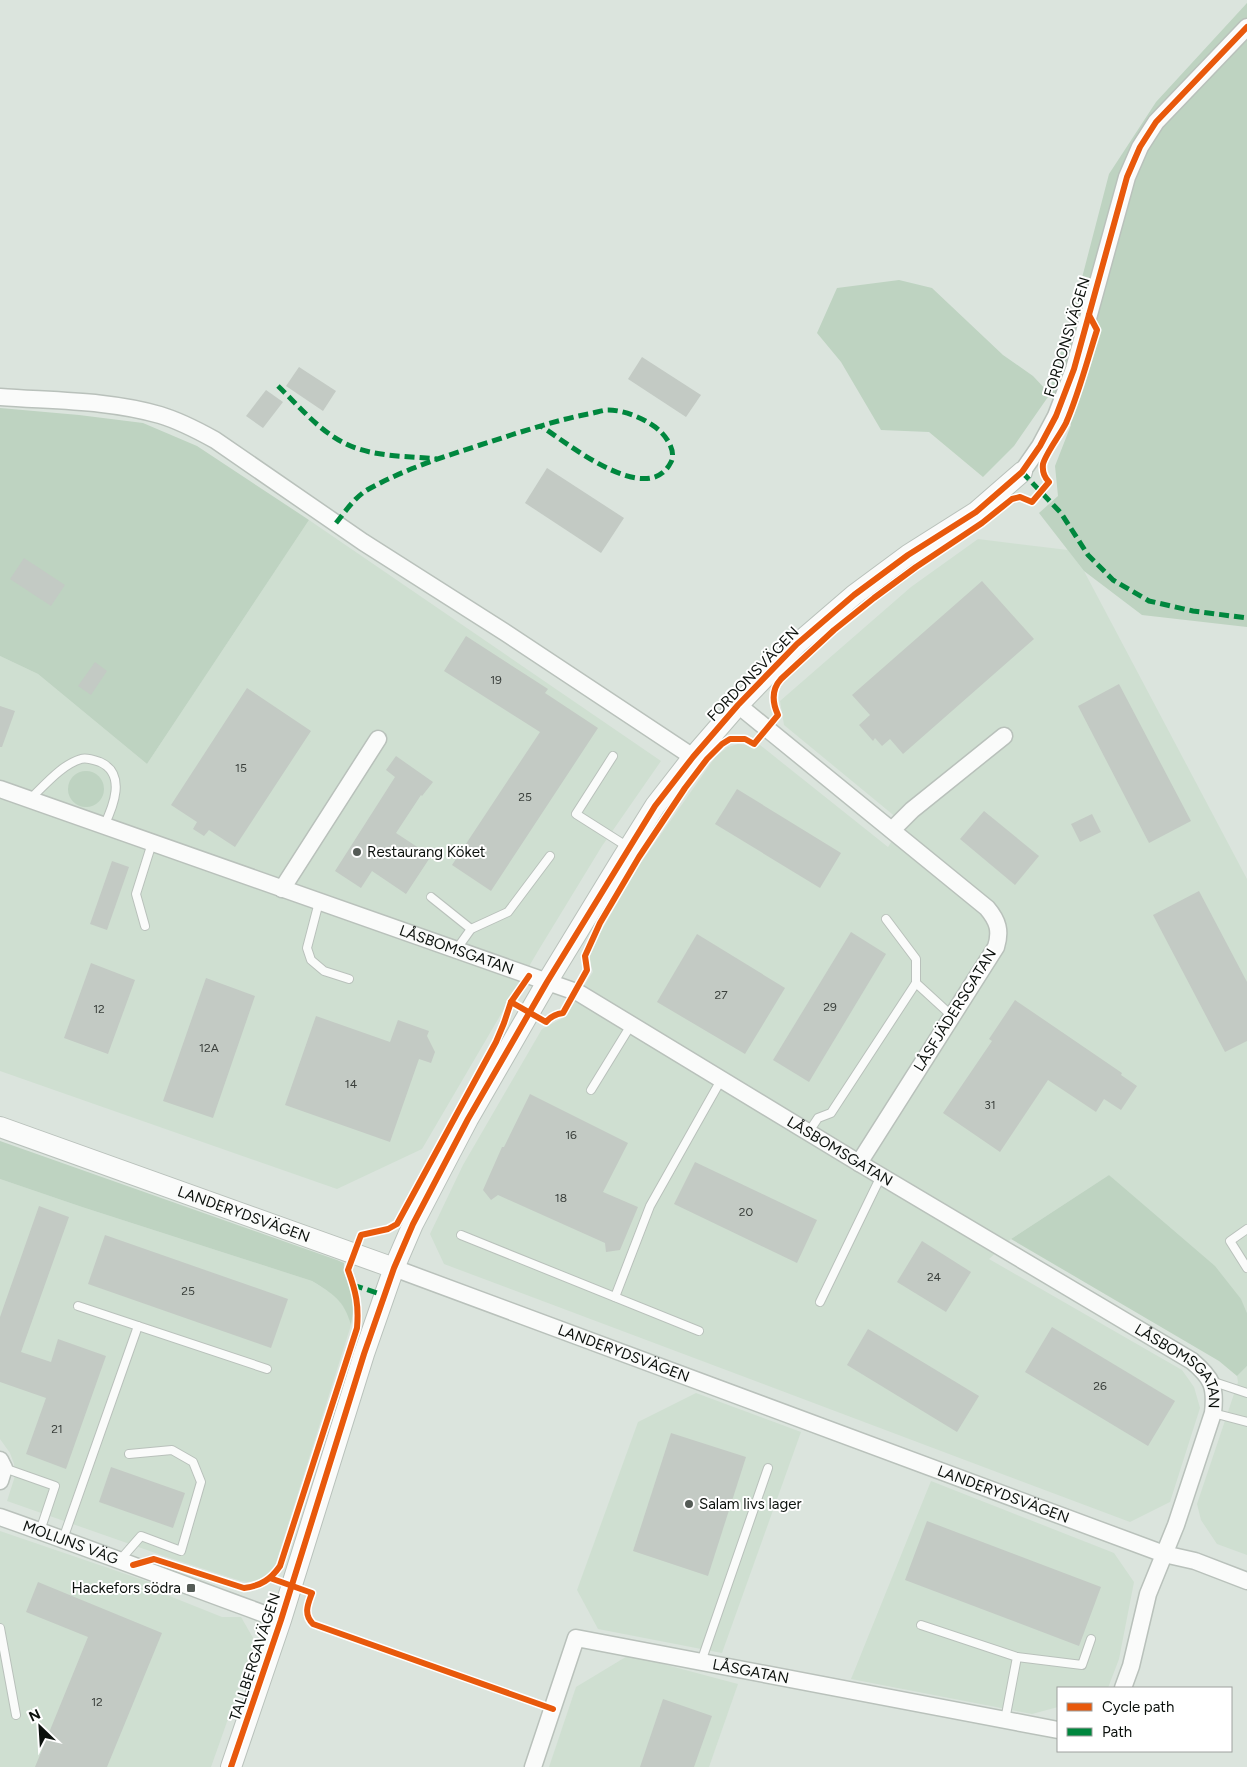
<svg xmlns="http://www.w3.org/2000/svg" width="1247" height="1767" viewBox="0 0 1247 1767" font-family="Figtree,sans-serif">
  <rect width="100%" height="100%" fill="#dbe4dd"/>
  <g fill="#cfdfd1">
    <polygon points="309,520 661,761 602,846 538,951 422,1149 337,1189 0,1071 0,656 38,674 147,764"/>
    <polygon points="978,539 1068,550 1084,571 1247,879 1247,1313 1241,1300 1109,1175 1011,1239 989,1259 1182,1370 1194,1387 1200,1408 1170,1502 1130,1522 444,1264 430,1234 463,1165 542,1029 563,1018 593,972 589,958 599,935 638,867 716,756 728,747 738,744 746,745 755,749 760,745 888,847 903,823 784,725 780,701 911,587"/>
    <polygon points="0,1179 82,1207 312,1281 336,1296 347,1311 351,1325 275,1566 269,1573 259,1580 248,1582 241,1581 164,1556 7,1501 15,1476 14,1464 10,1453 0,1439"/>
    <polygon points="1247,1366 1247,1555 1217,1544 1201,1520 1197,1504 1238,1382 1237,1376"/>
    <polygon points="696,1393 801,1432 722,1653 598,1629 577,1590 638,1422"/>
    <polygon points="931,1481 1114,1553 1134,1582 1119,1659 1108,1688 1058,1688 1058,1707 1032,1714 851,1679"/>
    <polygon points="0,1531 152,1583 157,1591 222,1617 241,1617 253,1638 251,1654 211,1767 0,1767"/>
    <polygon points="629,1655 738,1684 709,1767 549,1767 576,1687"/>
  </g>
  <g fill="#bed3c1">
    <polygon points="1247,3 1247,627 1142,615 1084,571 1039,513 1058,496 1055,466 1071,425 1050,394 1014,446 983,477 929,432 881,430 841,362 817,333 837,288 899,280 932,288 1003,355 1033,376 1049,393 1077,297 1109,174 1156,102"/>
    <polygon points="0,408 79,415 143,423 197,446 309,520 147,764 38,674 0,656"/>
    <circle cx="86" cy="789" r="18"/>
    <path d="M0,1141L337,1260L344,1263C343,1278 348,1277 351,1289C355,1300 353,1313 351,1325C344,1300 333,1294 312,1281L82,1207L0,1179Z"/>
    <polygon points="1109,1175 1215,1266 1241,1299 1247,1313 1247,1366 1237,1376 1219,1361 1011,1239"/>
  </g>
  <g fill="#c3cac4">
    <polygon points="642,357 701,395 686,417 628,379"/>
    <polygon points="299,367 336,391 323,411 286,386"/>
    <polygon points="266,390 283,402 263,428 246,416"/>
    <polygon points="547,468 624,518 601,553 525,503"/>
    <polygon points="24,558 65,585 51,606 10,579"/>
    <polygon points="982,581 1034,639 903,754 890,739 882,746 875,738 873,741 859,725 870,715 852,695"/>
    <polygon points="466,636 548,689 545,693 598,728 491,891 452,865 540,732 444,671"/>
    <polygon points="95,662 107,671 91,695 78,686"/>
    <polygon points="1119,684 1191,821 1149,843 1078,706"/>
    <polygon points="247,688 311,731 235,847 209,830 204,836 193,829 197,822 171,805"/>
    <polygon points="0,706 15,711 2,747 0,747"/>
    <polygon points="396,756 433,782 422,796 421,795 396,833 431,856 406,894 372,871 361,888 335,871 395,777 386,770"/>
    <polygon points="737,789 841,853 820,888 715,824"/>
    <polygon points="984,811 1039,856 1015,885 960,839"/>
    <polygon points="1092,814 1101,832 1080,842 1071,824"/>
    <polygon points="112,861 129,867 107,930 90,924"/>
    <polygon points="1199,891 1247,982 1247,1041 1225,1052 1153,915"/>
    <polygon points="851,932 886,954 809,1082 773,1060"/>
    <polygon points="697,934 785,988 745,1054 657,1002"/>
    <polygon points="91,963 135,980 108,1054 64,1038"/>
    <polygon points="206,978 255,996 213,1118 163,1101"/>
    <polygon points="1015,1000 1122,1073 1121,1075 1137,1086 1121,1110 1104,1099 1096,1112 1048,1080 1000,1152 943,1113 992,1041 989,1039"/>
    <polygon points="316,1016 390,1042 398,1020 429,1031 427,1036 435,1052 431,1063 419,1059 390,1142 285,1105"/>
    <polygon points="530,1094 628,1143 603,1192 638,1207 620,1250 606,1252 605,1243 498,1195 491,1200 483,1190 502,1147 504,1147"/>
    <polygon points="695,1162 817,1220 797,1263 674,1204"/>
    <polygon points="39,1206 69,1217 21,1352 51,1362 58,1339 106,1356 66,1469 26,1454 46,1398 0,1382 0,1317"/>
    <polygon points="105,1235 288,1299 271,1348 88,1284"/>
    <polygon points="922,1241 971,1272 946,1312 897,1282"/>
    <polygon points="1052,1327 1175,1401 1148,1446 1025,1372"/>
    <polygon points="868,1329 979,1396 957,1432 847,1365"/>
    <polygon points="671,1433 746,1457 708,1576 633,1551"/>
    <polygon points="111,1467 185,1493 173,1528 99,1502"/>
    <polygon points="927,1521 1101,1587 1079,1646 905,1580"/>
    <polygon points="38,1582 162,1633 107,1767 35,1767 88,1637 26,1612"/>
    <polygon points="663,1699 712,1716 694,1767 640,1767"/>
  </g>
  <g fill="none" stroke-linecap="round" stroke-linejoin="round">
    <g stroke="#b9c1bb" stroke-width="10">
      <g id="service">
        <polyline points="613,756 576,814 628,847"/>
        <path d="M30,799C45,785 61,765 81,759C87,757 94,760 100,762C127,774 113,807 104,826"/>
        <polyline points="431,897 471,929"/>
        <polyline points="319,902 307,948 311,960 324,971 349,979"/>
        <polyline points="145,926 136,894 152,843"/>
        <polyline points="456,950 471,929 508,912 550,856"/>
        <polyline points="916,983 952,1016"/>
        <polyline points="591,1090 631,1025"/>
        <polyline points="808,1133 818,1118 831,1113 916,983 916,959 886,919"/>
        <polyline points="1247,1229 1230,1241 1247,1268"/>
        <polyline points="461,1235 699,1331"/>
        <polyline points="615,1297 650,1206 721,1080"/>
        <polyline points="820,1302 881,1176"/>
        <polyline points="138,1326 267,1369"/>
        <polyline points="1211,1381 1247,1393"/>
        <polyline points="1213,1413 1247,1422"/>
        <polyline points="4,1468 55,1486 40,1531"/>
        <polyline points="63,1539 138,1326 78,1306"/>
        <polyline points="120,1560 141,1536 181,1551 201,1482 193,1462 172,1450 129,1454"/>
        <polyline points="921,1625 1017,1657 1005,1720"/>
        <polyline points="0,1628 16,1715"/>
        <polyline points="1017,1657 1082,1665 1091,1639"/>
        <polyline points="701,1662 768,1468"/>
      </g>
    </g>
    <g stroke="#b9c1bb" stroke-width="19">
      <g id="minor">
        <path d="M0,397C53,401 109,400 160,415C180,421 197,430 215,440L363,542L506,633L693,757"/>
        <polyline points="1022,472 1040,446 1056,416 1074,369 1127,177 1140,147 1156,122 1247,27"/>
        <path d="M738,705L987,908C998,921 1001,931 996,947L859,1163"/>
        <path id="s1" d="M0,789L579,993L859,1163L1192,1361C1212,1378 1216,1386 1213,1413L1176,1525L1148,1594L1131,1666L1123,1688"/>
        <polyline points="892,830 912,810 1004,736"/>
        <polyline points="282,889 378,739"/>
        <path id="s2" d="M394,1268L1164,1554L1195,1561L1247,1581"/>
        <polyline points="0,1460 4,1468 0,1481"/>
        <path id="s3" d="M0,1517C94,1550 187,1586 281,1620"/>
        <path id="s4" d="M533,1767L576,1638L1058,1730"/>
      </g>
    </g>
    <g stroke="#b9c1bb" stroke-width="22">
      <g id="tertiary">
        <path id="s5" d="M0,1127L394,1268"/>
        <polyline points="231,1767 281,1620 364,1354 394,1268 413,1224 468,1119 547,982 622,859 655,806 693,757 738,705 797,644 854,595 908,555 976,512 1022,472"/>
      </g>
    </g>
    <use href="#service" stroke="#fafbfa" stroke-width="8"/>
    <use href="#minor" stroke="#fafbfa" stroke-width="16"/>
    <use href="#tertiary" stroke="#fafbfa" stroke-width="20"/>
    <g stroke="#00873e" stroke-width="5" stroke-dasharray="10 5" stroke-linecap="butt">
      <path d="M278,386C299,406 319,431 346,444C373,457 407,456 437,459"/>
      <polyline points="1022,472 1061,513 1088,555 1113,580 1149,601 1193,611 1247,618"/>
      <path d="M336,523C345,512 354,498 367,490C411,465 463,451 511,435C537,427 562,419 588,414C594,413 600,411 606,410C623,409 649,420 661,432C668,439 676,452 671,462C648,509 567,443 541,426"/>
      <polyline points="353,1285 383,1295"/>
    </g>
    <g stroke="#fff" stroke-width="9">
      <g id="cycleway">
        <path d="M511,1002L546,1022C551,1016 556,1014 563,1013L587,970L585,956L600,923L639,857L685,788L707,759L722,744L730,739H745L754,744L778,715C772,702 771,690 781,679L834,630L874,598L916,567L982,523L1012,499L1020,497L1032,502L1049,482C1044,477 1042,472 1043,464C1046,453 1060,435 1066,423C1079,393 1087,361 1097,330L1089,315"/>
        <path d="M133,1565L154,1559L244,1588C261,1586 271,1579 280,1566L357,1328C359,1305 356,1292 348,1270L361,1235L388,1229L397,1224L496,1042L504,1023L511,1002L529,976"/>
        <path d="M270,1578L312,1593C308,1604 303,1614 313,1624L553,1709"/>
        <polyline points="231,1767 281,1620 364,1354 394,1268 413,1224 468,1119 547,982 655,806 693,757 738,705 797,644 854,595 908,555 976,512 1022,472 1040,446 1056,416 1074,369 1127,177 1140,147 1156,122 1247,27"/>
      </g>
    </g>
    <use href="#cycleway" stroke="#e8590c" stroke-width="6"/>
  </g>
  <g fill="#545b56" stroke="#fff" stroke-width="2">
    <circle cx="357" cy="852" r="5"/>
    <circle cx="689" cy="1504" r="5"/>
    <rect x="186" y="1583" width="10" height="10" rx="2.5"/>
  </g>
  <g text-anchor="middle" stroke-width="4" stroke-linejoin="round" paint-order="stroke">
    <g font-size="12" fill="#3a3f3b">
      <text x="496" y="684">19</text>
      <text x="241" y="772">15</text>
      <text x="525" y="801">25</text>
      <text x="721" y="999">27</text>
      <text x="830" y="1011">29</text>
      <text x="99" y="1013">12</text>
      <text x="209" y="1052">12A</text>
      <text x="351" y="1088">14</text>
      <text x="990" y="1109">31</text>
      <text x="571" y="1139">16</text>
      <text x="561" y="1202">18</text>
      <text x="746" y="1216">20</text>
      <text x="934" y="1281">24</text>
      <text x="188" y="1295">25</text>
      <text x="1100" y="1390">26</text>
      <text x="57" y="1433">21</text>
      <text x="97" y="1706">12</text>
    </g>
    <g font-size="15" fill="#0c110d" stroke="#fff">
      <text transform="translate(1067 337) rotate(-73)" y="5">FORDONSVÄGEN</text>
      <text transform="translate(753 674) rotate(-46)" y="5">FORDONSVÄGEN</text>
      <text dy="5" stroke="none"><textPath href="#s1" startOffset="484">LÅSBOMSGATAN</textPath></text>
      <text transform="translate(955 1010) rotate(-58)" y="5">LÅSFJÄDERSGATAN</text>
      <text dy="5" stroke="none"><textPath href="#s1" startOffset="919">LÅSBOMSGATAN</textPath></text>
      <text dy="5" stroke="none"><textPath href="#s5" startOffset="259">LANDERYDSVÄGEN</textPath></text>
      <text dy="5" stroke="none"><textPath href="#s2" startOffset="245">LANDERYDSVÄGEN</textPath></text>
      <text dy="5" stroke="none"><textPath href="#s1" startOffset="1324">LÅSBOMSGATAN</textPath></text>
      <text dy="5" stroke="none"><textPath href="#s2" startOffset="650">LANDERYDSVÄGEN</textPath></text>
      <text dy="5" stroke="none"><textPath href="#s3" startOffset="75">MOLIJNS VÄG</textPath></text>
      <text transform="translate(255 1657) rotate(-72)" y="5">TALLBERGAVÄGEN</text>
      <text dy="5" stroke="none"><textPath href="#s4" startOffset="314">LÅSGATAN</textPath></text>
    </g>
    <g font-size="15" fill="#0c110d" stroke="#fff" text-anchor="start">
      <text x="367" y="857">Restaurang Köket</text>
      <text x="699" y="1509">Salam livs lager</text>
      <text x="181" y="1593" text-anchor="end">Hackefors södra</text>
    </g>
  </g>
  <rect x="1057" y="1687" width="175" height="65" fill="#ffffff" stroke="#9ea09e"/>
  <rect x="1067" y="1703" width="25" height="8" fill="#e8590c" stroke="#9ea09e"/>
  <text x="1102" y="1712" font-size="15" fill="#0c110d">Cycle path</text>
  <rect x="1067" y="1728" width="25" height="8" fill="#00873e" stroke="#9ea09e"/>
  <text x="1102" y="1737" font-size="15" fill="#0c110d">Path</text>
  <g transform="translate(40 1727) rotate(335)" stroke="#ffffff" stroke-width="4" paint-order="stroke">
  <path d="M0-4L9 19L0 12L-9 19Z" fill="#0c110d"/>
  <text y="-8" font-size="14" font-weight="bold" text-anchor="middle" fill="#0c110d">N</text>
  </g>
</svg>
